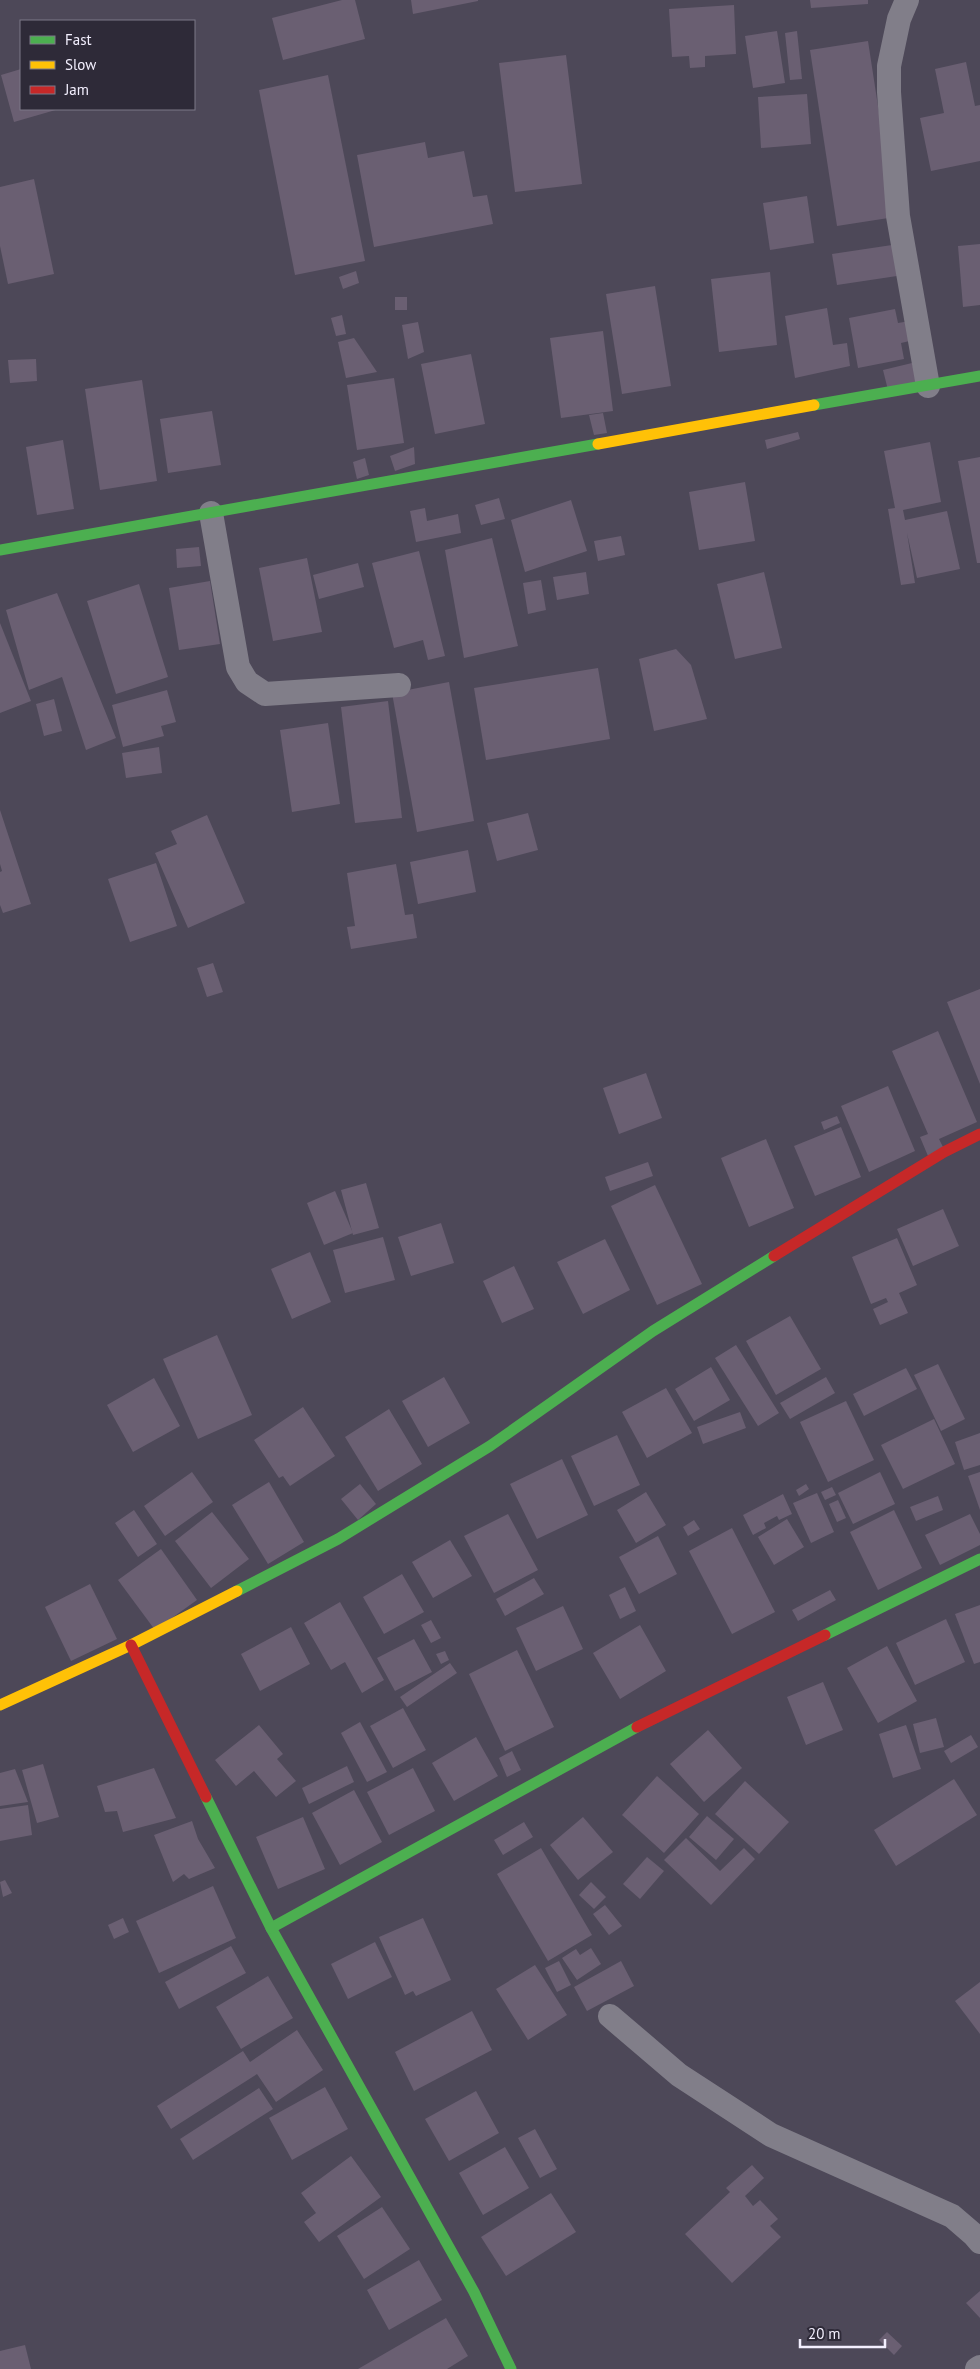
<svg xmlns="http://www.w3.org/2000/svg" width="980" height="2369" viewBox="0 0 980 2369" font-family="'PT Sans',sans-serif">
  <rect width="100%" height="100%" fill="#4d4858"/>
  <g fill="#6a5f72">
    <polygon points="342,0 355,0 365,39 283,60 272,18"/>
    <polygon points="411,0 478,0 478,1 413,14"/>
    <polygon points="810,0 868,0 868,4 811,8"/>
    <polygon points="734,5 736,54 705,56 705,67 690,68 689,56 672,57 669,9"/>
    <polygon points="777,31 785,83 753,88 745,36"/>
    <polygon points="797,31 802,79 790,80 785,33"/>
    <polygon points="868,41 895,217 837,226 810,50"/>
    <polygon points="566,55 582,184 515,192 499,63"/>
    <polygon points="966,62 975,106 980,105 980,161 931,171 920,118 944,113 935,69"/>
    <polygon points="21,69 21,109 59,109 14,122 1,75"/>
    <polygon points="328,75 365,261 295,275 259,90"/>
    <polygon points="807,94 811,144 761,148 758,97"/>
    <polygon points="425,142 428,158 464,151 473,197 487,195 493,224 374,247 357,155"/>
    <polygon points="34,179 54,274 8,284 0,246 0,187"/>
    <polygon points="807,196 814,243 770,250 763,203"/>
    <polygon points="980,244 980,305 963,307 958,246"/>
    <polygon points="892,245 897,276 837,285 832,254"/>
    <polygon points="356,271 359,283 343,289 339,277"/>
    <polygon points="770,272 777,345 719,352 711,279"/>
    <polygon points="655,286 671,386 622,394 606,294"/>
    <rect x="395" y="297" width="12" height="13"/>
    <polygon points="827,308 833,345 847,343 850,366 795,378 785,316"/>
    <polygon points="895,309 898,323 910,321 914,340 901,343 904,359 858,368 849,318"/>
    <polygon points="342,315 346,334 336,336 331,318"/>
    <polygon points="418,322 424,352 408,359 402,325"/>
    <polygon points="603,331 613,411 561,418 550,338"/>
    <polygon points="354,338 377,372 346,378 338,342"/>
    <polygon points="471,354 485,424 435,434 421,364"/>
    <polygon points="36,359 37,381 10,383 8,360"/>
    <polygon points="912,363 917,383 888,390 883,370"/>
    <polygon points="394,378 404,443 357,450 347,385"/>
    <polygon points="142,380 157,481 100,490 85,389"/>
    <polygon points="212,411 221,465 168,473 160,419"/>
    <polygon points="603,413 607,433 594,435 589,415"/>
    <polygon points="798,432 800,439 767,449 765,440"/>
    <polygon points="63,440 74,509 37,515 26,447"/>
    <polygon points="930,442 941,502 903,510 905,520 947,511 960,569 917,578 907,533 915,583 901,585 888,509 895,508 884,451"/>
    <polygon points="414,447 415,464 395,471 390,456"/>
    <polygon points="980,457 980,563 977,563 958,461"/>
    <polygon points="365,458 369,475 357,479 353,462"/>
    <polygon points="745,482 755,541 699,550 689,492"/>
    <polygon points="499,498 505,519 481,525 475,505"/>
    <polygon points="571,500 587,551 525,572 511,520"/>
    <polygon points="425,508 427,521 458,514 461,533 416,542 410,511"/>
    <polygon points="621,536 625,555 598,561 594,541"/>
    <polygon points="492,538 518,646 464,658 445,550"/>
    <polygon points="199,547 201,566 177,568 176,549"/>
    <polygon points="419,551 445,656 428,660 423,640 394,648 372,563"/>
    <polygon points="307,558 322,632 273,641 259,568"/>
    <polygon points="358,563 364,587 319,599 313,575"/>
    <polygon points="586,572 589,594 557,600 553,577"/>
    <polygon points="764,572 782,648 735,659 717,584"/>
    <polygon points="541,580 546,610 528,614 523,583"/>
    <polygon points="210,581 220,644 179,650 169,588"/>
    <polygon points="139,584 168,677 116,694 87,601"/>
    <polygon points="57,593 116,738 86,750 62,677 29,690 6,610"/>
    <polygon points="0,623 31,701 0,713"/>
    <polygon points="676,649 691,665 707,719 654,731 639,659"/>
    <polygon points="598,668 610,739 486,760 474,688"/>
    <polygon points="449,682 474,821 417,832 392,693"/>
    <polygon points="167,690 176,722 161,726 164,736 123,747 112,705"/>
    <polygon points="54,699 62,731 44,736 36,704"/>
    <polygon points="388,701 402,818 355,823 341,707"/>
    <polygon points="328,723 340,804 292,812 280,730"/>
    <polygon points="159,747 162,773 126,778 122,753"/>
    <polygon points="0,810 31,904 3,913 0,905 0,872 2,871 0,864"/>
    <polygon points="528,813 538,850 497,861 487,823"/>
    <polygon points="207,815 245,903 188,928 155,853 177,844 171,831"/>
    <polygon points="468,850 476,892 418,904 410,862"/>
    <polygon points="156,863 177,926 130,942 108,879"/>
    <polygon points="396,864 405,915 413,914 417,938 351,949 347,927 355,926 347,873"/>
    <polygon points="213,963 223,992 207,997 197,968"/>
    <polygon points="980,989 980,1084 947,1002"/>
    <polygon points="938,1031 977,1122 939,1139 944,1149 928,1156 920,1137 928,1134 892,1051"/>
    <polygon points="646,1073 662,1118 619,1134 603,1088"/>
    <polygon points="888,1086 915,1151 869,1172 841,1106"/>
    <polygon points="837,1116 840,1123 824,1130 821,1122"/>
    <polygon points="841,1127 861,1177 815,1196 794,1146"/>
    <polygon points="766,1139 794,1208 749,1227 721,1158"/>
    <polygon points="648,1162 653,1176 610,1191 605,1177"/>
    <polygon points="366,1183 379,1228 353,1235 341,1190"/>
    <polygon points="655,1185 702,1284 657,1305 611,1206"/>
    <polygon points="335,1191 353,1233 324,1245 307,1203"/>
    <polygon points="943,1209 959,1246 913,1266 897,1229"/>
    <polygon points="441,1223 454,1263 411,1276 398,1237"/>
    <polygon points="383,1237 395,1280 345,1293 333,1250"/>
    <polygon points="897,1238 917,1285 899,1293 908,1313 880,1325 873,1309 888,1302 886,1298 871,1304 852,1257"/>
    <polygon points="605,1239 630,1290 583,1314 557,1262"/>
    <polygon points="310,1252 331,1302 292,1319 271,1269"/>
    <polygon points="514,1266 534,1309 502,1323 483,1281"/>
    <polygon points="790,1316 821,1369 776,1395 746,1341"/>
    <polygon points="217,1335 252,1415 198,1439 163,1359"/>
    <polygon points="736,1345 779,1413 758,1426 715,1358"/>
    <polygon points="938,1364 965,1419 941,1431 914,1375"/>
    <polygon points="711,1367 730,1400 694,1421 675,1389"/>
    <polygon points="906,1368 917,1389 864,1416 853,1394"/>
    <polygon points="444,1377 470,1423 428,1447 402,1401"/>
    <polygon points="826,1377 835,1393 790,1419 780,1403"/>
    <polygon points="154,1378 180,1426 133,1452 107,1405"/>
    <polygon points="666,1388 692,1433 647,1458 622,1412"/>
    <polygon points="846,1401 874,1460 828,1482 800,1422"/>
    <polygon points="303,1407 335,1456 290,1486 283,1476 279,1478 254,1440"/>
    <polygon points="389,1409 422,1464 378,1491 345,1437"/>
    <polygon points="740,1412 746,1428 703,1444 697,1427"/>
    <polygon points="934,1419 955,1464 903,1489 881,1445"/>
    <polygon points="980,1433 980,1465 964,1470 955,1442"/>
    <polygon points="617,1435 640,1485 594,1506 571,1456"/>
    <polygon points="562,1459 588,1515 537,1539 510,1484"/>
    <polygon points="192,1472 213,1502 165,1536 144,1506"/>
    <polygon points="880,1472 895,1504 853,1524 838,1493"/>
    <polygon points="980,1472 980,1510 968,1476"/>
    <polygon points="269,1482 304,1542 268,1564 232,1505"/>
    <polygon points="360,1484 376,1504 358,1520 341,1499"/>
    <polygon points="806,1484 809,1489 799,1496 796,1490"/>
    <polygon points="832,1487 836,1495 825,1500 821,1492"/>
    <polygon points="646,1492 666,1525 636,1543 617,1510"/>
    <polygon points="817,1493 834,1532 811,1543 793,1503"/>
    <polygon points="783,1494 792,1514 779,1520 777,1516 764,1523 766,1528 753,1535 743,1515"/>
    <polygon points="938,1496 943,1510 916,1521 910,1507"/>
    <polygon points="838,1500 846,1518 837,1522 829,1504"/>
    <polygon points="134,1510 157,1544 138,1557 115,1523"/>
    <polygon points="894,1510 922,1568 878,1590 850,1532"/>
    <polygon points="212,1512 249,1559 211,1588 175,1541"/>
    <polygon points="508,1514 538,1570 494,1593 464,1536"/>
    <polygon points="970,1514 980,1534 980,1545 940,1565 925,1535"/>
    <polygon points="787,1519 804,1547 774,1565 758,1537"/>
    <polygon points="694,1520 700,1529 688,1536 683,1527"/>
    <polygon points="732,1528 775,1612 732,1634 689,1551"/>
    <polygon points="658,1536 677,1574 639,1594 619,1557"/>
    <polygon points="450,1540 472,1576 433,1598 412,1562"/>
    <polygon points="161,1549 197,1600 155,1630 118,1580"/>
    <polygon points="402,1574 424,1612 384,1634 363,1597"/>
    <polygon points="534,1578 544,1594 505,1616 496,1599"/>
    <polygon points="90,1584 117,1639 71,1661 45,1607"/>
    <polygon points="625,1587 636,1611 620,1619 609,1595"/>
    <polygon points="830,1590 836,1600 798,1621 792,1610"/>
    <polygon points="340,1602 384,1680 362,1693 345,1662 331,1670 304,1623"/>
    <polygon points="980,1605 980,1662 974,1664 955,1614"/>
    <polygon points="563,1606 583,1649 536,1671 516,1628"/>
    <polygon points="946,1619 965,1662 915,1685 896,1643"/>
    <polygon points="431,1620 441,1638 431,1643 421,1625"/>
    <polygon points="640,1625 666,1671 620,1699 593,1653"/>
    <polygon points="291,1627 310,1664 260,1691 241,1654"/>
    <polygon points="414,1639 432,1672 395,1691 377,1658"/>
    <polygon points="887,1646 917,1701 878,1723 847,1668"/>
    <polygon points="517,1650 554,1727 505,1751 469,1674"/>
    <polygon points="445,1651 449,1660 441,1664 436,1654"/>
    <polygon points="450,1663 457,1673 407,1707 400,1697"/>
    <polygon points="823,1682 843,1730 806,1745 787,1697"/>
    <polygon points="403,1708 426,1750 393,1768 370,1726"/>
    <polygon points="936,1718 944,1747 920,1753 913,1724"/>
    <polygon points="360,1722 387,1772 367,1782 341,1733"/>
    <polygon points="259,1725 283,1754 277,1759 296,1781 276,1797 254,1771 236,1786 215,1760"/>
    <polygon points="906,1725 921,1769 893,1778 879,1734"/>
    <polygon points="708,1730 742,1768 704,1802 670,1764"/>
    <polygon points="971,1735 978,1747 951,1763 944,1751"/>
    <polygon points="476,1737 498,1776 454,1801 432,1763"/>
    <polygon points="512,1751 521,1770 507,1777 499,1758"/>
    <polygon points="43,1764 59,1817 37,1823 22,1770"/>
    <polygon points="347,1766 354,1782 309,1804 302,1788"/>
    <polygon points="154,1768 176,1818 123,1832 117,1811 105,1812 97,1786"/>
    <polygon points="413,1768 435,1811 389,1835 367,1792"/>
    <polygon points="15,1769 28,1802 0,1806 0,1773"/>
    <polygon points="657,1776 699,1814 664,1853 622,1815"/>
    <polygon points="954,1779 977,1815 896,1866 874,1830"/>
    <polygon points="745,1781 789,1822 759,1854 715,1814"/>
    <polygon points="354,1790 382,1842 340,1865 312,1813"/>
    <polygon points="28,1805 32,1835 0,1841 0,1809"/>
    <polygon points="707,1816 734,1839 716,1860 689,1837"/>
    <polygon points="303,1817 325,1869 278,1889 256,1837"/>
    <polygon points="583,1817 613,1852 578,1880 550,1845"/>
    <polygon points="192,1821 198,1839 215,1868 189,1879 184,1874 173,1882 154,1835"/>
    <polygon points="524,1822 533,1837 503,1855 494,1840"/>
    <polygon points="686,1838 720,1871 744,1848 755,1859 711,1905 664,1860"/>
    <polygon points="541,1848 592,1935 548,1961 497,1874"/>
    <polygon points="647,1857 664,1871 640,1899 623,1884"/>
    <polygon points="5,1880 12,1893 3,1897 0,1882"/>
    <polygon points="591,1882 606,1897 594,1909 579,1895"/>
    <polygon points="213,1886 236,1938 159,1973 136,1921"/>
    <polygon points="605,1905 622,1926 609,1935 593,1914"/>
    <polygon points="123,1918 129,1932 114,1939 108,1925"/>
    <polygon points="423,1918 451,1980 416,1996 413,1991 405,1995 379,1937"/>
    <polygon points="375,1942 392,1977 348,1999 331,1964"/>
    <polygon points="231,1946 246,1973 179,2009 165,1982"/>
    <polygon points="591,1948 601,1964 577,1980 562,1958 576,1949 580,1955"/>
    <polygon points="559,1961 571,1985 557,1992 545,1968"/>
    <polygon points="621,1961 634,1986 587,2011 574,1987"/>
    <polygon points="535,1965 567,2015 528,2040 496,1989"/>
    <polygon points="268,1976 293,2018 241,2049 216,2007"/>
    <polygon points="980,1982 980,2034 955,2001"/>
    <polygon points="472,2011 492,2050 414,2091 395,2052"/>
    <polygon points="297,2030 323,2070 276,2102 257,2074 171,2129 157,2106 243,2051 250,2062"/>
    <polygon points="325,2087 348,2129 292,2160 269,2118"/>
    <polygon points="259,2088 273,2109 193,2160 180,2139"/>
    <polygon points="476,2091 499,2133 449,2161 425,2119"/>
    <polygon points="535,2129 557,2169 540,2178 518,2138"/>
    <polygon points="505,2147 529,2188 483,2215 459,2173"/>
    <polygon points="351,2156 381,2197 319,2242 304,2222 316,2213 301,2193"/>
    <polygon points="752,2165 764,2178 745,2196 753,2206 760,2200 778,2219 770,2226 781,2237 732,2283 685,2234 730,2192 726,2188"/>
    <polygon points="551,2193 576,2232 506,2276 481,2237"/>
    <polygon points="382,2207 410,2249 364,2279 337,2236"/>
    <polygon points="419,2260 442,2300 389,2330 367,2290"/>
    <polygon points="980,2291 980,2318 966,2303"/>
    <polygon points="446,2318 468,2356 447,2369 358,2369"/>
    <polygon points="887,2332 902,2346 894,2355 879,2340"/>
    <polygon points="25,2345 31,2369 0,2369 0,2351"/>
  </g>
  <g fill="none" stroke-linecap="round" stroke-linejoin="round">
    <g stroke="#817e89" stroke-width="24">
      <polyline points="907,0 899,19 889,66 889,92 898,216 928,386"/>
      <polyline points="211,513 238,667 247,682 265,694 399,685"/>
      <polyline points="610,2016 679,2075 771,2135 952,2216 974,2235 980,2242"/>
      <polyline points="977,2369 980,2367"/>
    </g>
    <g stroke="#4caf50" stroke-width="11">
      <polyline points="814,405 980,376"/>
      <polyline points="0,550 598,444"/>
      <polyline points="237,1591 338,1539 490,1446 653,1331 774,1256"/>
      <polyline points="825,1635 980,1559"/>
      <polyline points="206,1797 271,1928 474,2292 511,2369"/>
      <polyline points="271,1928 637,1727"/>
    </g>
    <g stroke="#ffc107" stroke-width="11">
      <polyline points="598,444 814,405"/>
      <polyline points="0,1705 131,1645 237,1591"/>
    </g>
    <g stroke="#c62828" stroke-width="11">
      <polyline points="774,1256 944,1152 980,1134"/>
      <polyline points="131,1645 206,1797"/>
      <polyline points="637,1727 825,1635"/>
    </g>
  </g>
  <rect x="20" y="20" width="175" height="90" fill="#2e2a38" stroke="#7d7987"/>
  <rect x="30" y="36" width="25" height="8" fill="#4caf50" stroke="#7d7987"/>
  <text x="65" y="45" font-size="15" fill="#f3effe">Fast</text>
  <rect x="30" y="61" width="25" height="8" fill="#ffc107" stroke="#7d7987"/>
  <text x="65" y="70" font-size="15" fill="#f3effe">Slow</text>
  <rect x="30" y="86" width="25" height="8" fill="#c62828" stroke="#7d7987"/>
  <text x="65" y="95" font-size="15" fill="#f3effe">Jam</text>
  <path d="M800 2339v8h85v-8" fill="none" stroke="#f3effe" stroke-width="2.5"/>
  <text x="808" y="2339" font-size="15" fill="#f3effe" stroke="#2e2a38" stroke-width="4" paint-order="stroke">20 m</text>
</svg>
